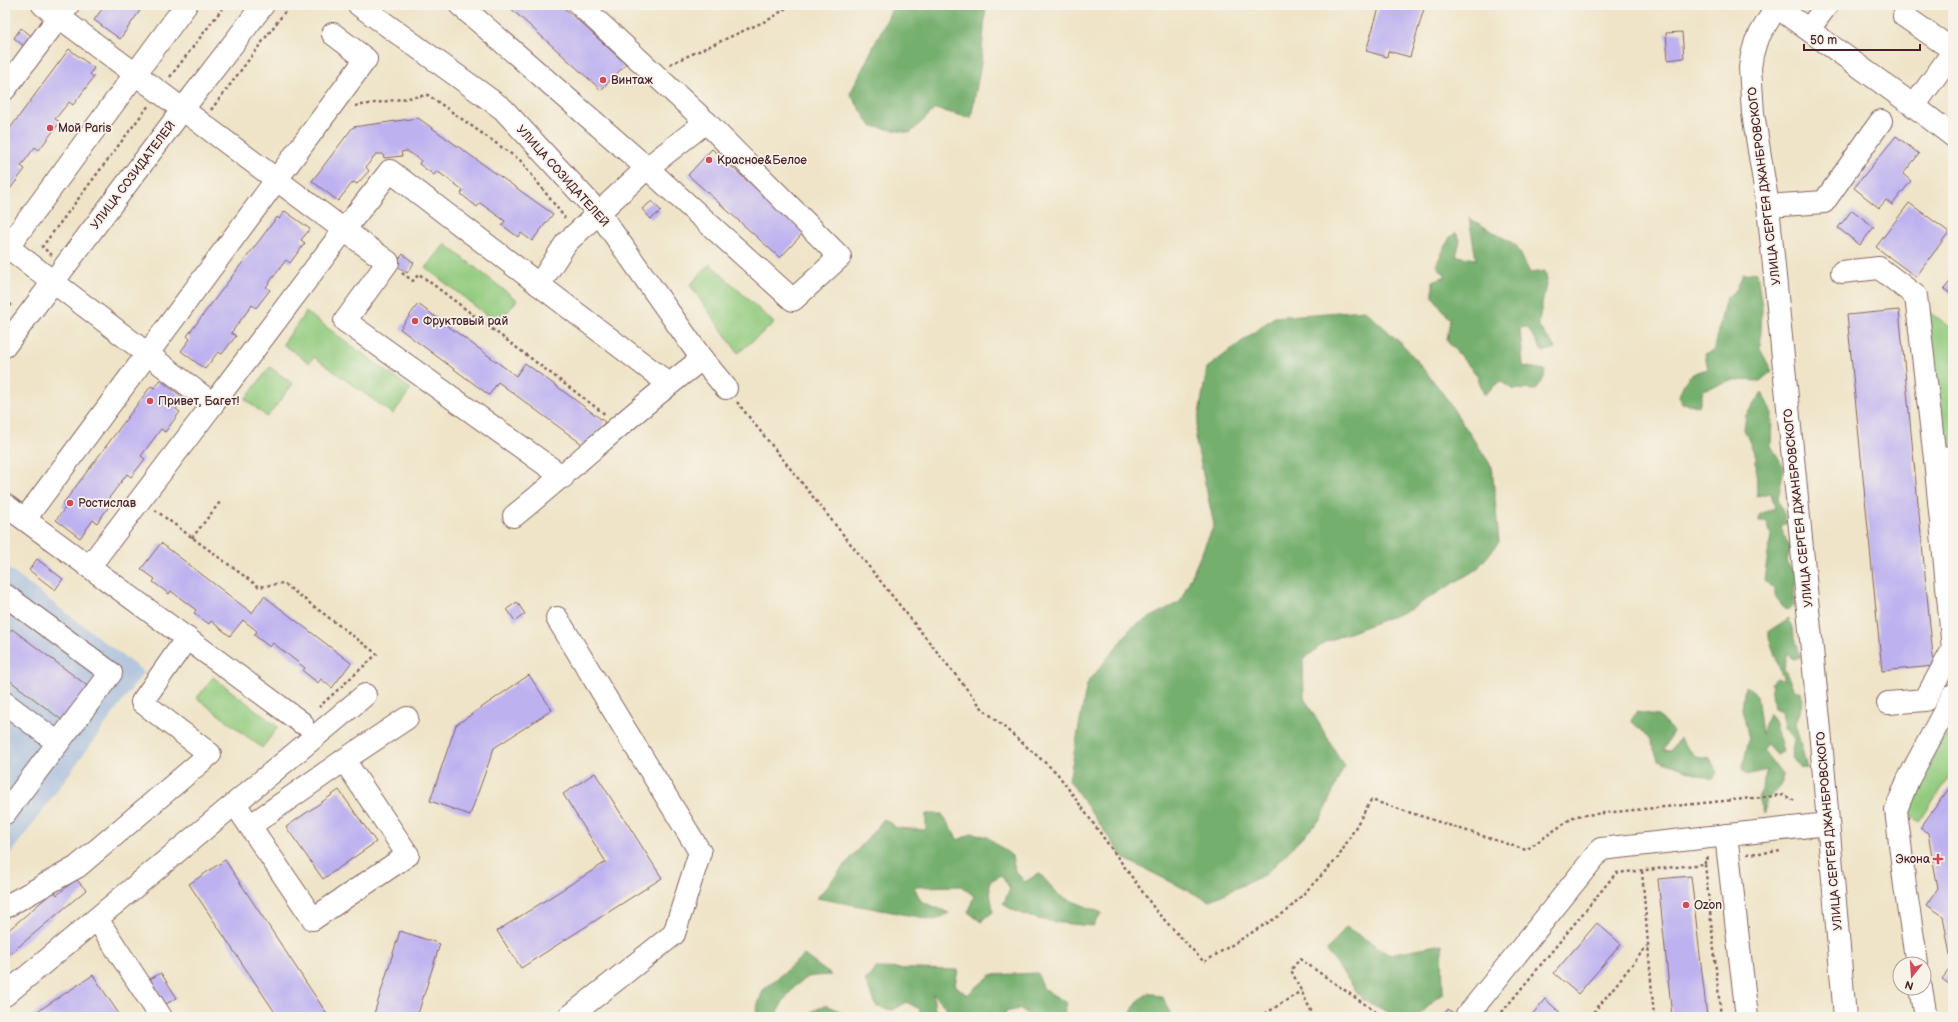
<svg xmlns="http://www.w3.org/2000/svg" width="1958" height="1022" viewBox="0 0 1958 1022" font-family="'Balsamiq Sans',sans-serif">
  <rect width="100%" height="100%" fill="#f7f3e8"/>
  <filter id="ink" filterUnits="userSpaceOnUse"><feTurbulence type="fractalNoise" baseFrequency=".025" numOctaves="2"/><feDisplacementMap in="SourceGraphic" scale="8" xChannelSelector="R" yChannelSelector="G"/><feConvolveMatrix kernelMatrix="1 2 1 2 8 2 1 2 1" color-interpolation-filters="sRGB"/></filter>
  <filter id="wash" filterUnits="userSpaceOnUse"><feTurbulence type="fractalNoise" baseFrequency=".012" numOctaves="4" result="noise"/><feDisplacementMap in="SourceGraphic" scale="16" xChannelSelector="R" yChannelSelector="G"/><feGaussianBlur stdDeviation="0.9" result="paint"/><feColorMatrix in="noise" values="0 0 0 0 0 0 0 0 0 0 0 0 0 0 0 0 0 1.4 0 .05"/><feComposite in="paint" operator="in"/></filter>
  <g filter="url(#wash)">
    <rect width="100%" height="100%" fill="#efe4c8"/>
    <polygon fill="#b6c6de" points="5,566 144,672 6,860 5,859"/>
    <g fill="#92cb7e" stroke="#6e7554">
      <polygon points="445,244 517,300 498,324 426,268"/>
      <polygon points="710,264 774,323 738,353 690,285"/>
      <polygon points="1923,307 1953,329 1953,443 1951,447 1938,445"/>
      <polygon points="306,312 411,389 393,414 314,357 309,363 283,344"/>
      <polygon points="270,367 293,384 267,417 245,399"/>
      <polygon points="1951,465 1953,466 1953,601 1940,479"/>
      <polygon points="213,677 278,727 262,748 197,698"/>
      <polygon points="1953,718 1953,772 1919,822 1905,812"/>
    </g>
    <g fill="#75af6d" stroke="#60674c">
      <polygon points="894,5 986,5 981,63 971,118 935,109 910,133 871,126 850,94"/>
      <polygon points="1469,218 1516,245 1530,273 1545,271 1547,279 1538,326 1556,348 1543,352 1527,327 1520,328 1523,366 1545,370 1544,378 1536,390 1512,389 1500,381 1484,395 1477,375 1447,341 1450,319 1433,297 1433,281 1446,276 1436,265 1450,237 1456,233 1460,240 1456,256 1476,259"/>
      <path d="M1757,272L1762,309L1760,349L1772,371L1760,381L1735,380L1703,390L1699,406L1682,403L1679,396C1686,377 1688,374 1708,369L1705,354L1713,352L1726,298L1737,289L1743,274Z"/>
      <polygon points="1365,310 1406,348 1439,388 1492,467 1499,542 1477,569 1409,610 1325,642 1303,660 1304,698 1344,766 1321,819 1266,874 1209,901 1123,858 1069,780 1087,684 1132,627 1180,602 1214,525 1195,437 1207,368 1274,317"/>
      <polygon points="1762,392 1772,414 1771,446 1784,467 1778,498 1787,523 1780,526 1790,547 1787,563 1796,575 1793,607 1786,610 1775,596 1775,589 1764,580 1771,535 1766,521 1759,521 1760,514 1775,508 1771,493 1757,496 1756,457 1744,429 1746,415"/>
      <polygon points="1789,618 1801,657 1793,659 1788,654 1784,668 1794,690 1801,692 1803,701 1795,723 1807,769 1800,767 1791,755 1794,740 1784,727 1781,712 1774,709 1771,683 1777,678 1784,681 1769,638 1769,631"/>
      <polygon points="1745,686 1757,695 1762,734 1769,714 1774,721 1783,752 1776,754 1766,743 1764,751 1782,775 1782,784 1766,801 1765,813 1758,799 1767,770 1747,775 1742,769 1749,739 1742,709"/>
      <polygon points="1636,712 1657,715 1673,731 1664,750 1671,751 1679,738 1695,756 1710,758 1717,773 1712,779 1658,760 1650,738 1631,721"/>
      <path d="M926,814H942L958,840L973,833L988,837L1012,856L1015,871L1025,882L1039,873L1060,896L1102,913L1093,926C1061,923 1030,922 1003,904L1010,889L1001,875L989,882L993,912L981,922L968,912L974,896L961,886L914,887L921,901L949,913L935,920L817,898L884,819L897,828L926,830Z"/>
      <polygon points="1346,927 1389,954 1442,944 1443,993 1417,1017 1398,1017 1362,999 1327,951"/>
      <path d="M804,955L831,975C824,976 812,975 806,978C796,984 776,1005 778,1017H759L756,1010L763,990Z"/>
      <polygon points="876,968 958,970 955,985 967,995 991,975 1038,973 1042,988 1067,1003 1063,1017 1032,1017 1019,1009 1005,1012 1005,1017 955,1017 933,994 936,1017 920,1017 920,1009 906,1002 892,1010 877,1007 865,981"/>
      <polygon points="1149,992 1163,998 1170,1011 1168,1017 1129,1017 1136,1003"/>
      <polygon points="825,1005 840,1011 840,1017 810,1017 811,1012"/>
    </g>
    <g id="blocks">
      <g fill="#bdb1f0">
        <polygon points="105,5 144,5 120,39 94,20"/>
        <polygon points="507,5 561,5 626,64 601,90"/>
        <polygon points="1380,5 1425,5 1410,57 1388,51 1387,57 1366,51"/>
        <polygon points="21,28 33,37 25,47 14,38"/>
        <polygon points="1682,32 1684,58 1668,60 1666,33"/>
        <polygon points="69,49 94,68 90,74 94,77 73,105 69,102 55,119 60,122 39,150 35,147 21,166 25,169 5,196 5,135"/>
        <polygon points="418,118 553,214 532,241 521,233 518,237 502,225 505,221 480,203 477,207 461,194 463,190 437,171 434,175 419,164 421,160 407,151 401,152 402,156 384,158 383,154 376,154 366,167 369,171 357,184 353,182 338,201 312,181 353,127"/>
        <polygon points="1896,136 1919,154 1903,174 1911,181 1892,205 1886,200 1879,208 1854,188"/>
        <polygon points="712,149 804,232 780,258 688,175"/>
        <polygon points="652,201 661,211 651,219 642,209"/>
        <polygon points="1909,203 1949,232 1916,277 1876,247"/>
        <polygon points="1852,210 1874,227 1860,245 1838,228"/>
        <polygon points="285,211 310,229 301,240 305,243 290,263 286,260 266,287 270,290 256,308 252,305 231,333 236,336 222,354 218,352 205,369 181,351 190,339 187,336 277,217 279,219"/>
        <polygon points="403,254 414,263 407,273 395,264"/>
        <polygon points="1953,278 1953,295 1944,289"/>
        <polygon points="418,304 516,376 525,363 605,422 586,447 498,382 489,395 400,329"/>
        <polygon points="1899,310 1934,666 1882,671 1847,315"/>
        <polygon points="160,380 184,398 176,409 180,412 165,432 161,429 141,456 145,459 131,477 127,474 106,502 110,505 97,523 93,520 80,538 56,520 65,508 62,505 151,386 154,388"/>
        <polygon points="161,543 252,613 264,596 351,663 332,688 321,679 318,683 303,671 305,668 273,643 270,647 254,635 257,631 243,620 230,636 211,621 209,624 194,613 196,610 171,591 169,594 153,582 155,579 141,569"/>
        <polygon points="37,559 63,579 55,590 29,570"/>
        <polygon points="517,602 525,614 515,621 507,609"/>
        <polygon points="12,629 89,687 63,721 5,677 5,638"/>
        <polygon points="529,675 552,710 494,748 470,815 430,801 456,725"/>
        <polygon points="595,773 662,878 521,968 497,931 606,862 563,794"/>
        <polygon points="1953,783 1953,987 1942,979 1952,966 1943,916 1927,905 1938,889 1928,833 1920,828"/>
        <polygon points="339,790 376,842 323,879 286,827"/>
        <polygon points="225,860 329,1017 278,1017 189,884"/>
        <polygon points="1691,876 1707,1017 1672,1017 1658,879"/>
        <polygon points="76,879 86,890 5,958 5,933 54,891 57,895"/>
        <polygon points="1597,923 1621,944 1578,994 1554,973"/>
        <polygon points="400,931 440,944 417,1017 373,1017"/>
        <polygon points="161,973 177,998 166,1004 150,979"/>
        <polygon points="93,975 121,1017 29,1017"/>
        <polygon points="1545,999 1565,1017 1530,1017"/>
        <polygon points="1448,1009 1459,1017 1442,1017"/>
      </g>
    </g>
  </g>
  <g filter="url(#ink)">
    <use href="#blocks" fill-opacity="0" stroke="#846462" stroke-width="1"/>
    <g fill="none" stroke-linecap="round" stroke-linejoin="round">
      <g stroke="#846462" stroke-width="24">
        <g id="minor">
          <polyline points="43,5 344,230 390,171 669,384"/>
          <polyline points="359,5 503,109 599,213 702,359 726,388"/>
          <polyline points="460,5 647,168 793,300 840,257 706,122 580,5"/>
          <polyline points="1774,5 1914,106 1953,136"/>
          <polyline points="1776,7 1756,41 1752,55 1750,68 1753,113 1768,206 1820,730 1845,1017"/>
          <polyline points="1904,16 1953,50"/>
          <polyline points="1809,29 1827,5"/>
          <polyline points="5,89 68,5"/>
          <polyline points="1914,106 1953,52"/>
          <polyline points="1768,206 1824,202 1881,121"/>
          <polyline points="5,245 213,404 89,567"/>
          <polyline points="5,251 186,5"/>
          <polyline points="1842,272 1879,268 1916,296 1935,459 1953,649 1925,700 1888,703"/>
          <polyline points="539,285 566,243 647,168 706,122"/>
          <polyline points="5,346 183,109 263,5"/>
          <polyline points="213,404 344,230 388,262 345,321 563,477"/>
          <polyline points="1935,459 1951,457 1953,458"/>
          <polyline points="5,505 302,723"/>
          <path d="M514,516C577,465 636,408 702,359"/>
          <polyline points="25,519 366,59 333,34"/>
          <polyline points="5,595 111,673 5,813"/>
          <polyline points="557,618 700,852 674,934 569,1017"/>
          <polyline points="5,703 58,743"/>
          <polyline points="235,804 313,919 408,855 344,760 407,718"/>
          <polyline points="250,826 344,760"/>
          <polyline points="1726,835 1747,1017"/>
          <polyline points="5,907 77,867 210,754 142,702 187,638"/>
          <polyline points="97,919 161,1017"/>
          <polyline points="1917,964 1905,886 1896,810 1908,780 1953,695"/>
          <polyline points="1921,988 1926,1017"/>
          <polyline points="5,995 365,695"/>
          <polyline points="1466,1017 1601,849 1828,824"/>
        </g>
      </g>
      <g stroke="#846462" stroke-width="2.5" stroke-dasharray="3 3" stroke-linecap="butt">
        <polyline points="670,64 772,18 790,5"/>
        <polyline points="170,77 225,5"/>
        <polyline points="355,106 428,95 521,161 565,218"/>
        <polyline points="211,110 290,5"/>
        <polyline points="52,255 42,247 149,105"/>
        <polyline points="402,273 413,281 419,274 606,415"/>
        <polyline points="5,310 14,302"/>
        <polyline points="737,402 982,708 1057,773 1157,912 1204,962 1287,911 1338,858 1371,800 1526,850 1575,816 1783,795 1797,802"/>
        <polyline points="155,510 259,587 283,583 377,654 319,707"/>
        <polyline points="192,538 220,502"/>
        <polyline points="1747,854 1782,851"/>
        <polyline points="1705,864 1705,859 1710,858"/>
        <polyline points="1642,871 1654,1017"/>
        <polyline points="1260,1017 1301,991"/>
        <polyline points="1314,1017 1291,970 1300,959 1383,1017"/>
        <polyline points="1498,1017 1616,873 1705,864 1721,1017"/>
        <polyline points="1590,1017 1647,946"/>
      </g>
      <use href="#minor" stroke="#fff" stroke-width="22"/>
    </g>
  </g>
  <g fill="#d1495b" stroke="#f7f3e8" stroke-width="1.5">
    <circle cx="603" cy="80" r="4"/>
    <circle cx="50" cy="128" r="4"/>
    <circle cx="709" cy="160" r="4"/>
    <circle cx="415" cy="321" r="4"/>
    <circle cx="150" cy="401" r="4"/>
    <circle cx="70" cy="503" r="4"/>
    <path d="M1936 853h4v4h4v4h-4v4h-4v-4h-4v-4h4z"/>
    <circle cx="1686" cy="905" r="4"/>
  </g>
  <g text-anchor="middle" stroke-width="3.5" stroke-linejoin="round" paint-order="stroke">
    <g font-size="12" fill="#4a1f2b" stroke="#f7f3e8" text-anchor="start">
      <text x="611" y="84">Винтаж</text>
      <text x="58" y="132">Мой Paris</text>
      <text x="717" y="164">Красное&amp;Белое</text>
      <text x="423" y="325">Фруктовый рай</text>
      <text x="158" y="405">Привет, Багет!</text>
      <text x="78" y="507">Ростислав</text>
      <text x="1930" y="863" text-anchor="end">Экона</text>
      <text x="1694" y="909">Ozon</text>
    </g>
    <g font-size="12" fill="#4a1f2b" stroke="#f7f3e8">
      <text transform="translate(133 175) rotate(-53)" y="4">УЛИЦА СОЗИДАТЕЛЕЙ</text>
      <text transform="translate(563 176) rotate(48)" y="4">УЛИЦА СОЗИДАТЕЛЕЙ</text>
      <text transform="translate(1764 186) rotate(-97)" y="4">УЛИЦА СЕРГЕЯ ДЖАНБРОВСКОГО</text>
      <text transform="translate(1798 508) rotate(-96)" y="4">УЛИЦА СЕРГЕЯ ДЖАНБРОВСКОГО</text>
      <text transform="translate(1829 831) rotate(-95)" y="4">УЛИЦА СЕРГЕЯ ДЖАНБРОВСКОГО</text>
    </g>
  </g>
  <rect width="1958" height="1022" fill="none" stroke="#f7f3e8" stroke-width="20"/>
  <g transform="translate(1912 976) rotate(197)"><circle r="19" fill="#f7f3e8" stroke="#b29e9c"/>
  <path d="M0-3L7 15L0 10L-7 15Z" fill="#d1495b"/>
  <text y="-6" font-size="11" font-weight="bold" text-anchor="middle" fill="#4a1f2b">N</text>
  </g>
  <path d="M1804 44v6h116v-6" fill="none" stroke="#4a1f2b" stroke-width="2"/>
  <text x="1810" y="44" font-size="12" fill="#4a1f2b" stroke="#f7f3e8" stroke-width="3" paint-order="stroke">50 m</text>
</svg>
